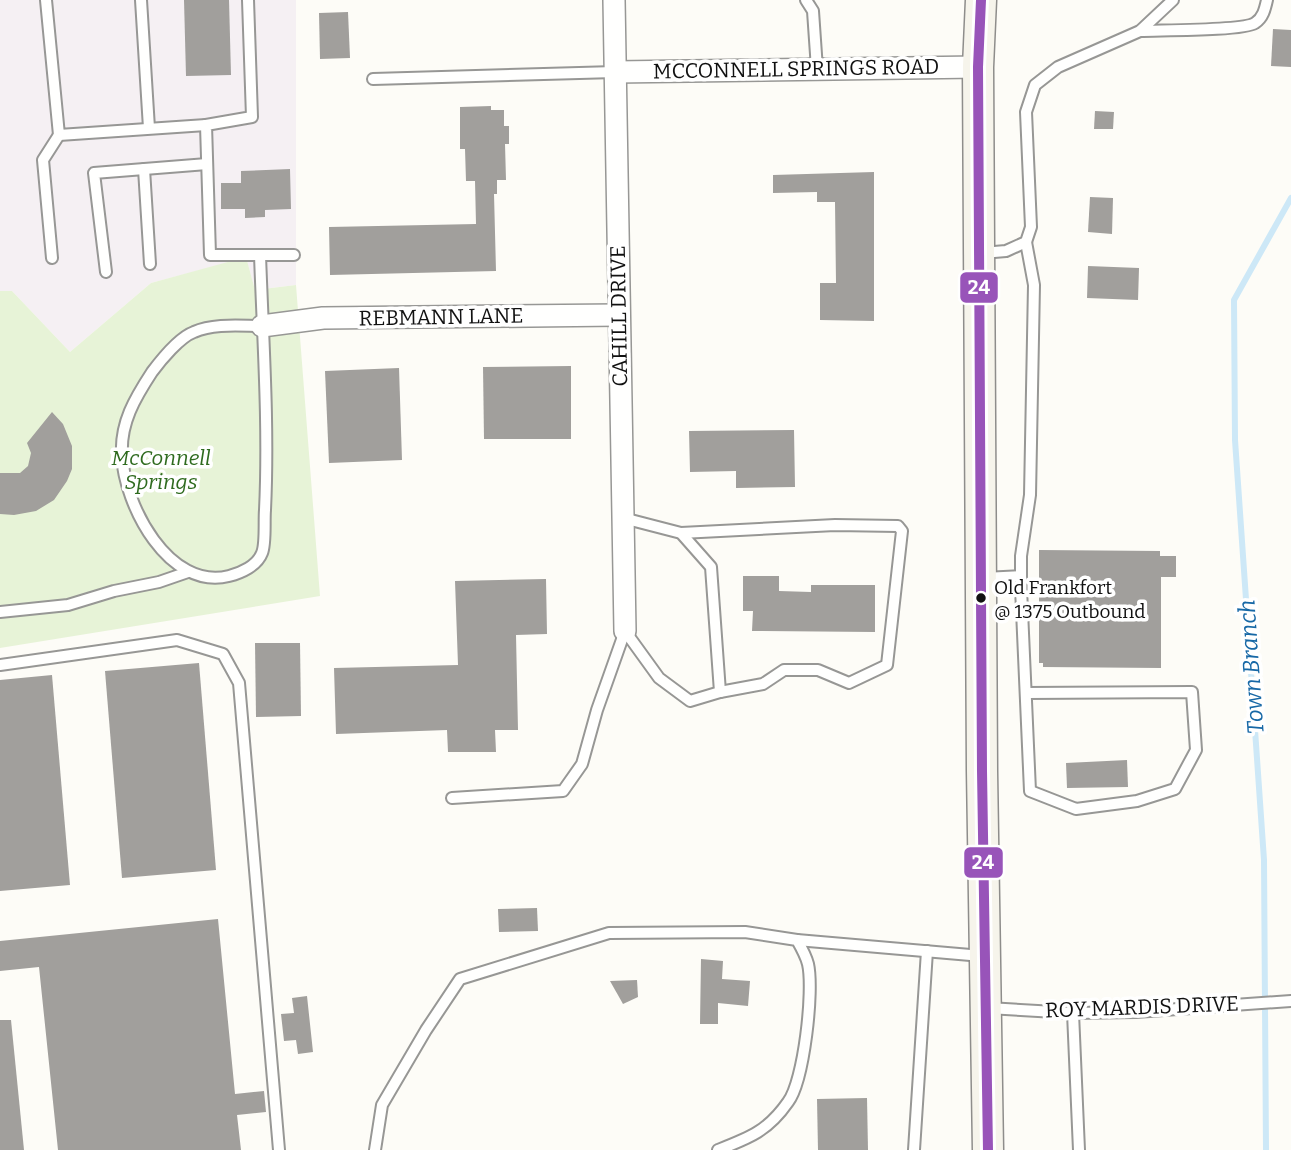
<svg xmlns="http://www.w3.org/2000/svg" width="1291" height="1150" viewBox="0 0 1291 1150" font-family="Bitter,serif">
  <rect width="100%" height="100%" fill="#fdfcf7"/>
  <polygon fill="#f5f0f3" points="0,0 296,0 296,285 255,290 246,258 151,283 70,352 12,291 0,291"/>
  <polygon fill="#e7f3d7" points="246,257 255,290 296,285 320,596 0,648 0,291 12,291 70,352 151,283"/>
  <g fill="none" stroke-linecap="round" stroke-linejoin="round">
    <polyline stroke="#cde8f7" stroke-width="6" points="1266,1150 1264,860 1235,440 1234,300 1291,198"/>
  </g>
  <g fill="#a19f9c">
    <polygon points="184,0 229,0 231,75 186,76"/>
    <polygon points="348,12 350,58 320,59 319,13"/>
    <polygon points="1273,29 1291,30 1291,67 1271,66"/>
    <polygon points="491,106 491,110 504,110 504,126 509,126 509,144 505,144 506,180 497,180 497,194 494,194 496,271 330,275 329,227 476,224 475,181 466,181 465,149 460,149 460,107"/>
    <polygon points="1095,111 1114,112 1113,129 1094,129"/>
    <polygon points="290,169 291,209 265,210 265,217 245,218 245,209 221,209 221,183 241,183 241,171"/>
    <polygon points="874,172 874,321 820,320 820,283 836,283 835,202 817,202 817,192 773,193 773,175"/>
    <polygon points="1090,197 1113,198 1112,234 1088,232"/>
    <polygon points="1088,266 1139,268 1138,300 1087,298"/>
    <polygon points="571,366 571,439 484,439 483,367"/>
    <polygon points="399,368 402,460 329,463 325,371"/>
    <polygon points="52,412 63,424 72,446 72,469 67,481 54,500 36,511 14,515 0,514 0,473 20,473 28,466 31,453 27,443"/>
    <polygon points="794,430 795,487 736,488 736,471 690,472 689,431"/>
    <polygon points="1039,550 1160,551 1160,556 1176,556 1176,577 1161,577 1161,668 1043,667 1043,663 1039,663"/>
    <polygon points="743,576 779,576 779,591 811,592 811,585 875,585 875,632 752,631 753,611 743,611"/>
    <polygon points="546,579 547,634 516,635 518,730 495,730 496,752 448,752 447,730 336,734 334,668 458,665 455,581"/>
    <polygon points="255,643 300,643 301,716 256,717"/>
    <polygon points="199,663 216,870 122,878 105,671"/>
    <polygon points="52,675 70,885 0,891 0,680"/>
    <polygon points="1127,760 1128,787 1067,788 1066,763"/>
    <polygon points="537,908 538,931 499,932 498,909"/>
    <polygon points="218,919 235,1094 264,1091 266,1112 237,1115 241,1150 58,1150 39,967 0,971 0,941"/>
    <polygon points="701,959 723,961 722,979 750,981 748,1006 718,1003 718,1024 700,1024"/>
    <polygon points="637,980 638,997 623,1004 610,981"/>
    <polygon points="307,996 313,1052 298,1054 296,1040 284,1041 281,1014 294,1013 292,998"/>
    <polygon points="0,1020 11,1020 24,1150 0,1150"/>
    <polygon points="867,1098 868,1150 818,1150 817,1099"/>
  </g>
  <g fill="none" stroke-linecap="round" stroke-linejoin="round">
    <g stroke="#979795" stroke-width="14">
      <g id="lane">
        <polyline points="46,0 59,135 206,125"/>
        <polyline points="141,0 149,128"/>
        <polyline points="248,0 252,117 206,125 210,255 294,255"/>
        <polyline points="806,0 813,11 817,69"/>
        <path d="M1140,31C1159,30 1243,31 1255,23C1263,18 1265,9 1267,0"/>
        <polyline points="373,79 615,72"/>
        <polyline points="144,169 150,264"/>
        <polyline points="982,253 1006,251 1026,242 1031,227 1026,112 1035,85 1058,67 1140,31 1173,0"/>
        <path d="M260,255C263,340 269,426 265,510C264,521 266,544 262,553C257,566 241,573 229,576C169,591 124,505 122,455C120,423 135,398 152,372C161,360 180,337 194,332C214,323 241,326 262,326"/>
        <polyline points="52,258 43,160 59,135"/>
        <polyline points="106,272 94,173 207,164"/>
        <polyline points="623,518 681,533 711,567 720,692 690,701 659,678 625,631"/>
        <polyline points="681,533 835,525 898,526 902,531 887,665 849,683 818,670 784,670 763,684 720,692"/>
        <polyline points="1021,576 1021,556 1030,495 1034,285 1026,242"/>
        <polyline points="984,578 1021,576 1021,588 1030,791 1076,809 1137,801 1175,789 1196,750 1192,692 1026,693"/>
        <polyline points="0,612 68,605 114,591 159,582 188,572"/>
        <polyline points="0,665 177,640 223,654 239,683 279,1150"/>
        <polyline points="452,798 563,791 582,764 597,710 625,631"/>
        <polyline points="797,940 982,956"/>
        <polyline points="988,1008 1073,1013 1136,1012 1291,1001"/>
        <polyline points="1073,1013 1079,1150"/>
        <path d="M375,1150L382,1105L426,1030L460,979L609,933L745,932L797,940C801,947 806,956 808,964C814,990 804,1081 788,1102C768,1131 749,1138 718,1150"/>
        <polyline points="914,1150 927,951"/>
      </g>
    </g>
    <g stroke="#979795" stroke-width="24">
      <g id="street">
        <polyline points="614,0 625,631"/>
        <polyline points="615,72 978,67"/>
        <polyline points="262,326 323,318 619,315"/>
      </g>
    </g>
    <g stroke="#8e8d8b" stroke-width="33">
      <polyline id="secondary" points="981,0 978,67 982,771 988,1150"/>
    </g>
    <use href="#lane" stroke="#fffffe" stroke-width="10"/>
    <use href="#street" stroke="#fffffe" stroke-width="21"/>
    <use href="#secondary" stroke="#f6f4eb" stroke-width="30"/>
    <g stroke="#fff" stroke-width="16">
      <polyline id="bus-1" points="981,0 978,67 982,771 988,1150"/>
    </g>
    <use href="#bus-1" stroke="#9854b9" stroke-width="10"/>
  </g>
  <circle fill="#111" stroke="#fff" stroke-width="2.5" cx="981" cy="598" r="6"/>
  <g text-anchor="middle" stroke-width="7" stroke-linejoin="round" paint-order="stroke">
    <g font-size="19" fill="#111" stroke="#fff" text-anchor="start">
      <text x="994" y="594">Old Frankfort<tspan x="994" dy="24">@ 1375 Outbound</tspan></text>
    </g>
    <g font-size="21" fill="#111" stroke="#fff">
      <text transform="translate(796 69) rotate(-1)" y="7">MCCONNELL SPRINGS ROAD</text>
      <text transform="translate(619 316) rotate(-91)" y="7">CAHILL DRIVE</text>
      <text transform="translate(441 317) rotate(-1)" y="7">REBMANN LANE</text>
      <text transform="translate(1142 1007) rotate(-2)" y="7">ROY MARDIS DRIVE</text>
    </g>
    <g font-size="21" font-style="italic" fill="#2f6b1f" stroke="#fff">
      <text x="161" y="465">McConnell<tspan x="161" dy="24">Springs</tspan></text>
    </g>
    <g font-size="23" font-style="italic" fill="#1768a6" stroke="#fff">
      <text transform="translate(1251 667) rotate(-94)" y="8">Town Branch</text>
    </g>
  </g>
  <g stroke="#fff" stroke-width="2.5">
    <rect x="959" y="271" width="40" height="33" rx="7" fill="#9854b9"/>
    <rect x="963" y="846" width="41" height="33" rx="7" fill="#9854b9"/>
  </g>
  <g font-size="19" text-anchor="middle" font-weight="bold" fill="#fff">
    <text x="979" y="294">24</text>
    <text x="983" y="869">24</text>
  </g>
</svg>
